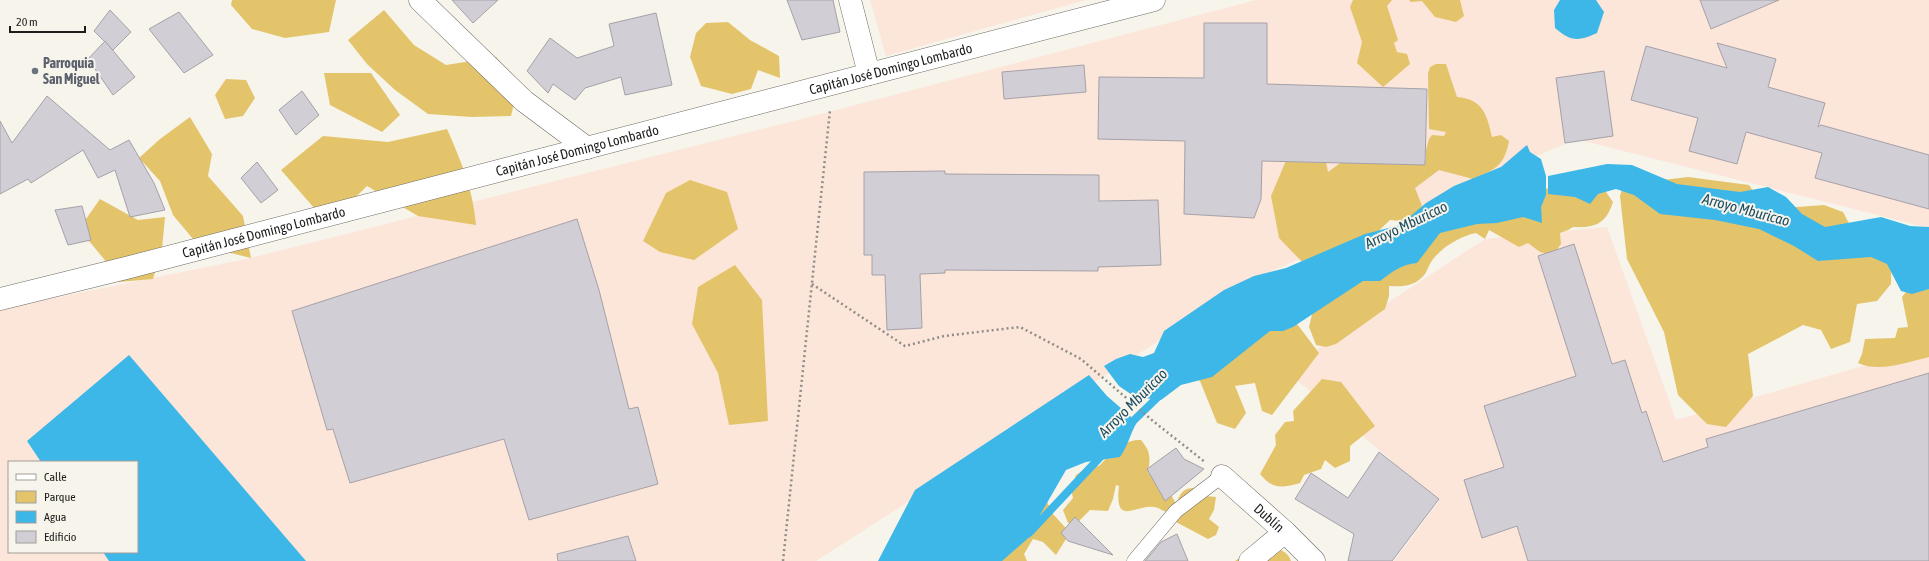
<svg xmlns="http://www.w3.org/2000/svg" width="1929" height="561" viewBox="0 0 1929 561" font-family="'Asap Condensed',sans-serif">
  <rect width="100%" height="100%" fill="#f7f4ec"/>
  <g fill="#fce5d9" fill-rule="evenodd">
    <polygon points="870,0 1086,0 886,56"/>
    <path d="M1256,0H1929V228L1576,139L1258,277L816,561H0V309L251,258L825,113ZM9,462H137V552H9Z"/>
    <polygon points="1607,227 1676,420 1929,347 1929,561 1394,561 1439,501 1285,370 1485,239"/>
  </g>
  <g fill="#e4c46b">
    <polygon points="232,0 336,0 329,32 285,38 252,29 231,5"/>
    <polygon points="1353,0 1392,0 1387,6 1398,40 1394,43 1397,52 1407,54 1410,64 1383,87 1357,63 1362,42 1350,7"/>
    <polygon points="1409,0 1460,0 1464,16 1456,22 1435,17 1422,1 1411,2"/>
    <polygon points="384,10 414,45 446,65 496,57 519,83 511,116 472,117 428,114 395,90 367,64 348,40"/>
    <polygon points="728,22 750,40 779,56 780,78 758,70 751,89 732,94 701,86 690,57 696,33 706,23"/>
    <path d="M1436,64H1446L1457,97C1483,99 1487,115 1492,137L1501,135L1509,141C1504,167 1495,169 1473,179L1439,170L1415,188L1422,206L1410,222L1390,220L1359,250L1306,266L1279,238L1271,196L1288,156H1325L1328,172L1347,158L1418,163L1426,160V150L1429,139L1432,135L1444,136L1446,132L1429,129L1428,73L1430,67Z"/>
    <polygon points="324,73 371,73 400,115 382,132 330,105"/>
    <polygon points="226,79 246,80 255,98 243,116 225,119 215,95"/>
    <polygon points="190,117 212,154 208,176 243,216 251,258 198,245 173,215 160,181 139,158 160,139"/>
    <path d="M447,129C461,161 473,189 476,225L418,216L367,186L328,224L281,170L323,136L388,142Z"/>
    <polygon points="1688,177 1749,185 1761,202 1783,208 1824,205 1843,212 1853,231 1892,245 1891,284 1877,301 1857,304 1850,342 1831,349 1821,330 1803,325 1748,354 1753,396 1726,427 1707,424 1678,395 1664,332 1627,259 1620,196 1625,179 1646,182"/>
    <polygon points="690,180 727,192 738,229 694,260 660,252 643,241 666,193"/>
    <path d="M1587,187L1606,192L1613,202C1606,224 1595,228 1573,227L1568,230L1560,233L1561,244L1553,255L1540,252L1528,243L1519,247L1489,230L1485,239L1476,233C1461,236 1444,246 1434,258C1430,262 1428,269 1425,274C1416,286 1403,287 1389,286V296L1385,309L1336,344L1326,347L1316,345L1309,327L1313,310L1339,274L1543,188L1569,192Z"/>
    <polygon points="100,199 138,220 165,217 162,249 153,279 119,282 104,259 79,229"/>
    <polygon points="735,265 762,300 768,421 729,425 718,373 692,324 698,287"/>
    <path d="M1929,276V357C1908,362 1879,373 1858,363L1862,354L1865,339L1895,338L1898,328L1908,327L1902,297L1916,279Z"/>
    <polygon points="1288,312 1319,353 1272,415 1262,411 1255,383 1235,386 1246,413 1235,429 1217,423 1200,381 1179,368"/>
    <path d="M1322,379L1341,382L1375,426L1350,446V461L1335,468L1325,460L1321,469L1304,475L1300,483C1282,488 1273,490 1260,474L1276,445L1275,435L1285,422L1294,421L1293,411Z"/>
    <path d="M1136,440H1141C1144,444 1149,450 1149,455C1152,474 1138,471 1164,481L1176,504C1181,493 1182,488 1195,488L1196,495L1216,497L1214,510L1209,519L1219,527L1216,535L1208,539L1176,522L1169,512C1162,512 1161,508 1154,507C1136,504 1114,528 1119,486L1116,485L1113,499L1108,511L1090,510L1078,522L1068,523L1063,510L1073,498L1071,489L1076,475L1085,469L1099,466L1120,444Z"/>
    <polygon points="1045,498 1053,514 1074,537 1073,543 1066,539 1056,555 1043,542 1033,539 1024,554 1027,561 995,561"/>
    <path d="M1254,548C1268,548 1286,546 1291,561H1235Z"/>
  </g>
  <g fill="#3db7e8">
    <path d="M1560,0H1596L1604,12L1597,33C1578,42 1570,41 1555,28L1554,10Z"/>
    <path d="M1527,145L1530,152L1541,159L1546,176V195L1541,207L1542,223L1523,217L1497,223L1477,224L1440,233L1417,263C1402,264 1392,272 1380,281H1363L1293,327L1283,331H1270L1212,377L1181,385L1161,400L1135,397L1119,386L1104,366L1116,359L1130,354L1143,357L1154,353L1164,331L1224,290L1254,276L1286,268L1365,234L1400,225L1426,203L1454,186L1501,167Z"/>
    <polygon points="1607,164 1632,165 1677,184 1740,192 1768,187 1786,197 1802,214 1825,227 1881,217 1910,226 1929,227 1929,289 1912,294 1901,291 1887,264 1871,257 1818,261 1794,246 1759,229 1715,220 1660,214 1634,195 1616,189 1598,194 1590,204 1575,197 1548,194 1548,176"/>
    <polygon points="129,355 306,561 109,561 103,552 137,552 137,462 41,462 27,441"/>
    <path d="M1089,375L1107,396L1137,422C1130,434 1128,446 1120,457L1086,462L1066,470L1025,541L1002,561H878L915,490Z"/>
  </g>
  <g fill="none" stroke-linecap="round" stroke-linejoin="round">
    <g stroke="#3db7e8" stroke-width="8">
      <polyline points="1128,426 1162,393"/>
      <polyline points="1023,537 1029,533 1104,453"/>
    </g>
  </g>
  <g fill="#d2ced5" stroke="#a5a1a8">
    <polygon points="452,0 498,0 473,23"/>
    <polygon points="787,0 833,0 840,32 802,40"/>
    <polygon points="1700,0 1779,0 1711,29"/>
    <polygon points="110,10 131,32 113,50 94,31"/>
    <polygon points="179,12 213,55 184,73 149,29"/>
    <polygon points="656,13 672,85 625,95 621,77 585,88 575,100 553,84 548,93 527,71 550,38 577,58 614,46 609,24"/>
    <polygon points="1204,23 1267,23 1267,84 1427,89 1425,165 1262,161 1261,199 1254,218 1184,214 1185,141 1098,139 1099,77 1204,78"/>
    <polygon points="105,41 135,77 113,95 88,59"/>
    <polygon points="1717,43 1776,59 1768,87 1825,103 1818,127 1821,125 1929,155 1929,209 1815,178 1822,153 1746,132 1737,164 1689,151 1698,118 1631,100 1646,46 1727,68"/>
    <polygon points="1084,65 1086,92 1004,99 1002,72"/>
    <polygon points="1604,71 1613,136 1565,143 1556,78"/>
    <polygon points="302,91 319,115 296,135 279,110"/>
    <polygon points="47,96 110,150 129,140 154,183 165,210 130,217 115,170 98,178 83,150 31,183 28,179 0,194 0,121 12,143"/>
    <polygon points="257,162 278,190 261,203 241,178"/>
    <polygon points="945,171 945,174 1099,175 1099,201 1158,200 1161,265 1098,267 1098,271 945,270 945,273 920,274 922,328 887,330 885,275 872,275 872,255 864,255 864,172"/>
    <polygon points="82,206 91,240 68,245 55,210"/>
    <polygon points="577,219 599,290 629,409 638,407 658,484 529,520 504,439 350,483 333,429 327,430 292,311"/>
    <polygon points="1574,244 1612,364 1625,360 1642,413 1646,411 1663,462 1708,447 1706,439 1929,373 1929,561 1528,561 1517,526 1482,538 1464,480 1504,467 1484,406 1576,376 1538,256"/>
    <polygon points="1176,448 1184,459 1204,469 1165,501 1147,469"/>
    <polygon points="1379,452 1439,499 1392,561 1348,561 1354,534 1295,499 1311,473 1348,498"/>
    <polygon points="1075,517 1113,555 1068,541 1061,533"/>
    <polygon points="1177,534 1188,561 1145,561 1161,542"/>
    <polygon points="628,536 636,561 558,561 557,554"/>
  </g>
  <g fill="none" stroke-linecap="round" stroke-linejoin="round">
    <g stroke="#6d6a63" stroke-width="15">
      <polyline id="service" points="1134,561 1176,511 1222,476"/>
    </g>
    <g stroke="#6d6a63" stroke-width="23">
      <g id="minor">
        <polyline points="420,0 524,101 587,148"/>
        <polyline points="850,0 869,74"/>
        <path id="s1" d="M0,299L126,268L1154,0"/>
        <path id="s2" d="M1222,476L1285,532L1314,561"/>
        <polyline points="1250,561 1285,532"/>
      </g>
    </g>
    <g stroke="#8f8d88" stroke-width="2.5" stroke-dasharray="2 3" stroke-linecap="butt">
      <polyline points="812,284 905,346 944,336 1020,327 1081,359 1153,421 1205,462"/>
      <polyline points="783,561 830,110"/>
    </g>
    <use href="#service" stroke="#fff" stroke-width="14"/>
    <use href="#minor" stroke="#fff" stroke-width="22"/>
  </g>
  <circle fill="#6b7280" stroke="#f7f4ec" stroke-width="1.5" cx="35" cy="71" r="4"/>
  <g text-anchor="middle" stroke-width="4" stroke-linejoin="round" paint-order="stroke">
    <g font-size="14" font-weight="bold" fill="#5b616d" stroke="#f7f4ec" text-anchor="start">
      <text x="43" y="68">Parroquia<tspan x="43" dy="16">San Miguel</tspan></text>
    </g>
    <g font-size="14" fill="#1e1d1b" stroke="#f7f4ec">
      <text dy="5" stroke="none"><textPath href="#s1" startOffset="920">Capitán José Domingo Lombardo</textPath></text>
      <text dy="5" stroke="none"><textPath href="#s1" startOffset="596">Capitán José Domingo Lombardo</textPath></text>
      <text dy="5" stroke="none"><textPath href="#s1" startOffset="272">Capitán José Domingo Lombardo</textPath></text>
      <text dy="5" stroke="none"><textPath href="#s2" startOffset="63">Dublín</textPath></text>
    </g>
    <g font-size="15" font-style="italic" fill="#1c4d62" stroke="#f7f4ec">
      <text transform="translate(1746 210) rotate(15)" y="5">Arroyo Mburicao</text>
      <text transform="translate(1406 225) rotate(-26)" y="5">Arroyo Mburicao</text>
      <text transform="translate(1133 403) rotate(-45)" y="5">Arroyo Mburicao</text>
    </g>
  </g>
  <rect x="8" y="461" width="130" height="92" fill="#f7f4ec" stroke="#a09e98"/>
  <rect x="16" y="474" width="20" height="6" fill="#ffffff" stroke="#a09e98"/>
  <text x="44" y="481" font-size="12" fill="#1e1d1b">Calle</text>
  <rect x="16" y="491" width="20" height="12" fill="#e4c46b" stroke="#a09e98"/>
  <text x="44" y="501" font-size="12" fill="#1e1d1b">Parque</text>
  <rect x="16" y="511" width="20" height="12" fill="#3db7e8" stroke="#a09e98"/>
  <text x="44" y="521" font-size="12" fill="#1e1d1b">Agua</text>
  <rect x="16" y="531" width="20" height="12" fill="#d2ced5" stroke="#a09e98"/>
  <text x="44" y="541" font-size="12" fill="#1e1d1b">Edificio</text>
  <path d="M10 26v6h75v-6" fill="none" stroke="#1e1d1b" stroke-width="2"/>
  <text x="16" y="26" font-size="12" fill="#1e1d1b" stroke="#f7f4ec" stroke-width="3" paint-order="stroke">20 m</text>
</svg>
